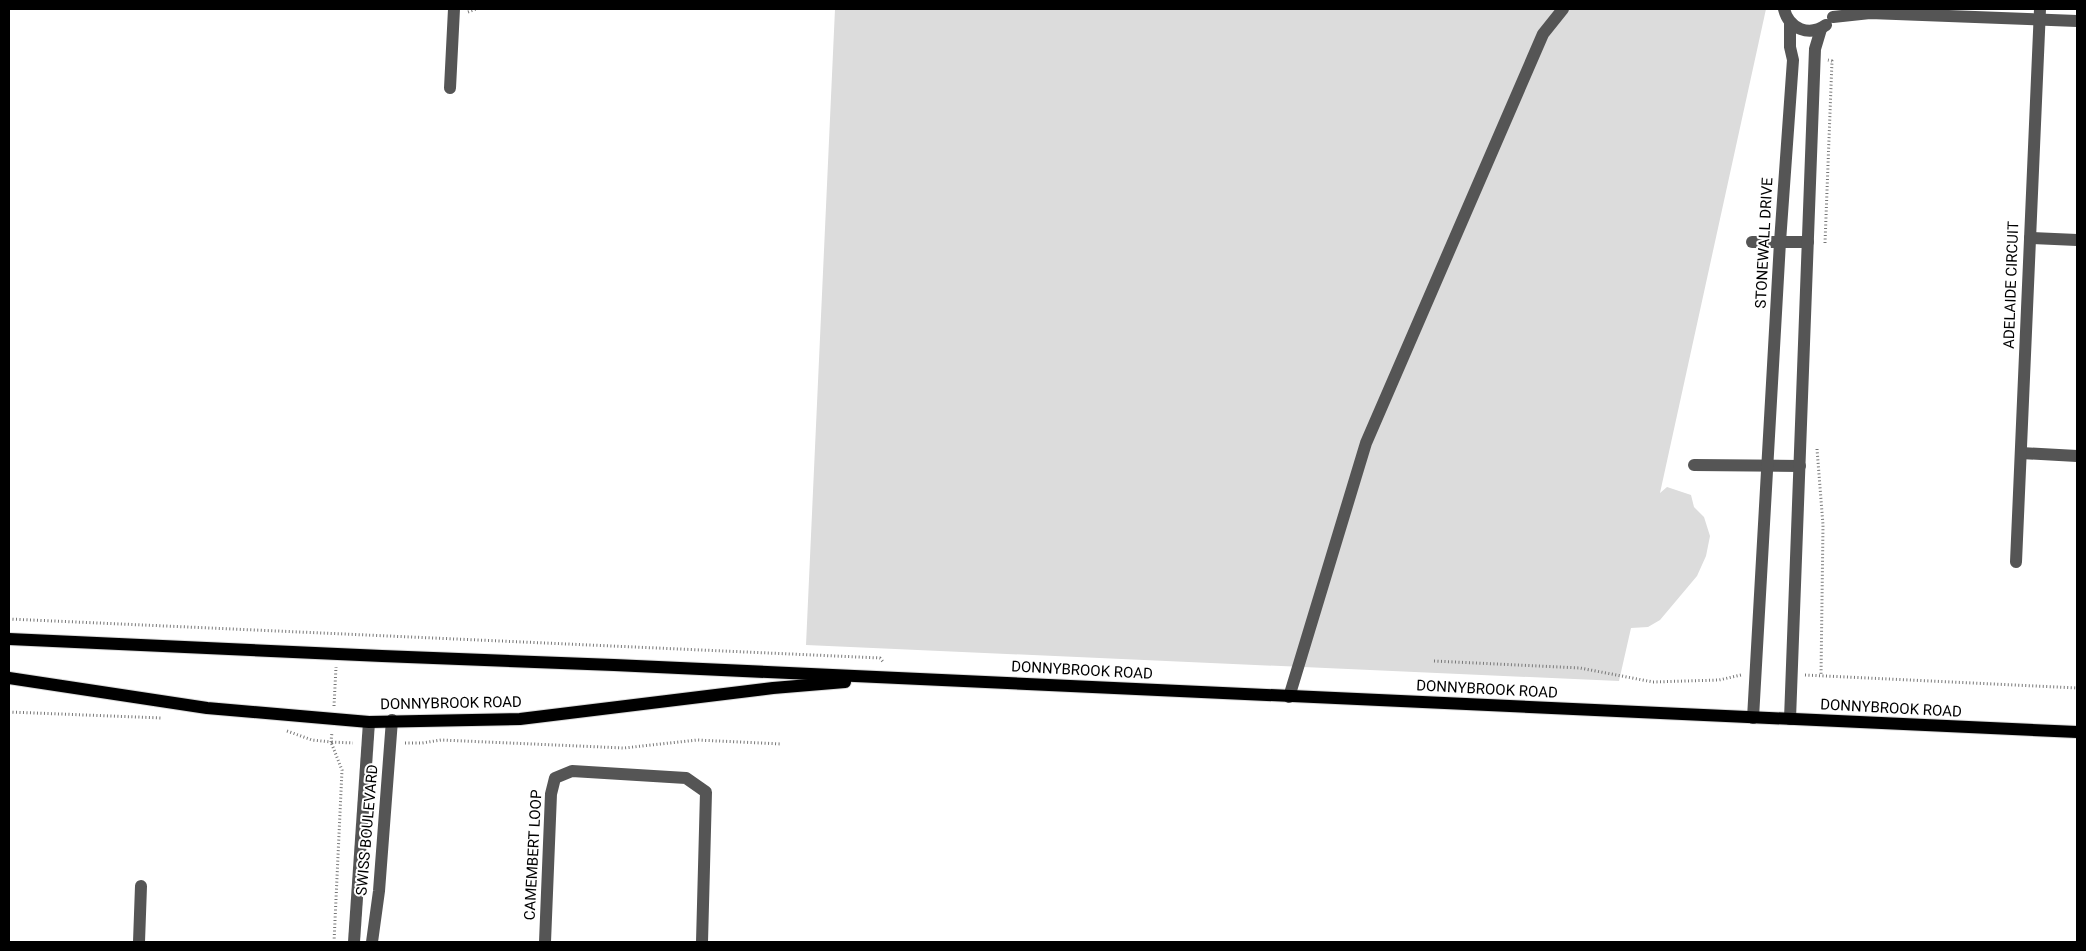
<svg xmlns="http://www.w3.org/2000/svg" width="2086" height="951" viewBox="0 0 2086 951" font-family="Roboto,sans-serif">
  <rect width="100%" height="100%" fill="#fff"/>
  <polygon fill="#dcdcdc" points="835,9 1766,9 1660,493 1667,487 1691,495 1694,507 1704,517 1710,536 1706,556 1697,576 1660,620 1648,627 1631,628 1619,681 806,645"/>
  <g fill="none" stroke-linecap="round" stroke-linejoin="round">
    <g stroke="#dbdbdb" stroke-width="14">
      <g id="major">
        <polyline points="9,639 382,656 614,665 2077,732"/>
        <polyline points="9,678 207,708 369,722 520,719 773,688 845,682"/>
      </g>
    </g>
    <g stroke="#777" stroke-width="3" stroke-dasharray="1 2.5" stroke-linecap="butt">
      <polyline points="468,12 476,9"/>
      <polyline points="1825,243 1832,61 1828,60"/>
      <polyline points="1817,449 1823,525 1821,675"/>
      <polyline points="9,619 880,658 884,663"/>
      <polyline points="1434,661 1580,668 1653,682 1719,680 1741,675"/>
      <polyline points="1805,675 2077,688"/>
      <polyline points="334,706 336,667"/>
      <polyline points="9,712 162,718"/>
      <polyline points="287,731 312,740 331,742 332,732"/>
      <polyline points="405,743 422,743 441,740 624,748 697,740 782,744"/>
      <polyline points="334,942 342,770 331,742 353,743"/>
    </g>
    <g stroke="#555" stroke-width="12">
      <path d="M1784,9C1789,29 1809,37 1826,25"/>
      <polyline points="1833,17 1870,13 2077,21"/>
      <polyline points="450,88 454,9"/>
      <polyline points="2030,238 2077,240"/>
      <polyline points="1752,242 1808,242"/>
      <polyline points="2021,453 2077,456"/>
      <polyline points="1694,465 1800,466"/>
      <polyline points="2016,562 2040,9"/>
      <polyline points="1289,697 1366,443 1543,34 1563,9"/>
      <polyline points="1753,718 1780,242 1793,60 1790,47 1790,23"/>
      <polyline points="1790,719 1815,49 1821,29"/>
      <polyline points="139,942 141,886"/>
      <polyline points="354,942 369,722"/>
      <polyline points="372,942 379,891 392,720"/>
      <polyline points="545,942 551,794 555,778 572,771 686,778 706,792 702,942"/>
    </g>
    <use href="#major" stroke="#000" stroke-width="12"/>
  </g>
  <g text-anchor="middle" stroke-width="4" stroke-linejoin="round" paint-order="stroke">
    <g font-size="15" fill="#000" stroke="#fff">
      <text transform="translate(1764 243) rotate(-87)" y="5">STONEWALL DRIVE</text>
      <text transform="translate(2011 285) rotate(-88)" y="5">ADELAIDE CIRCUIT</text>
      <text transform="translate(1082 670) rotate(3)" y="5">DONNYBROOK ROAD</text>
      <text transform="translate(1487 689) rotate(3)" y="5">DONNYBROOK ROAD</text>
      <text transform="translate(451 703) rotate(-1)" y="5">DONNYBROOK ROAD</text>
      <text transform="translate(1891 708) rotate(3)" y="5">DONNYBROOK ROAD</text>
      <text transform="translate(367 830) rotate(-85)" y="5">SWISS BOULEVARD</text>
      <text transform="translate(533 855) rotate(-87)" y="5">CAMEMBERT LOOP</text>
    </g>
  </g>
  <rect width="2086" height="951" fill="none" stroke="#000000" stroke-width="20"/>
</svg>
